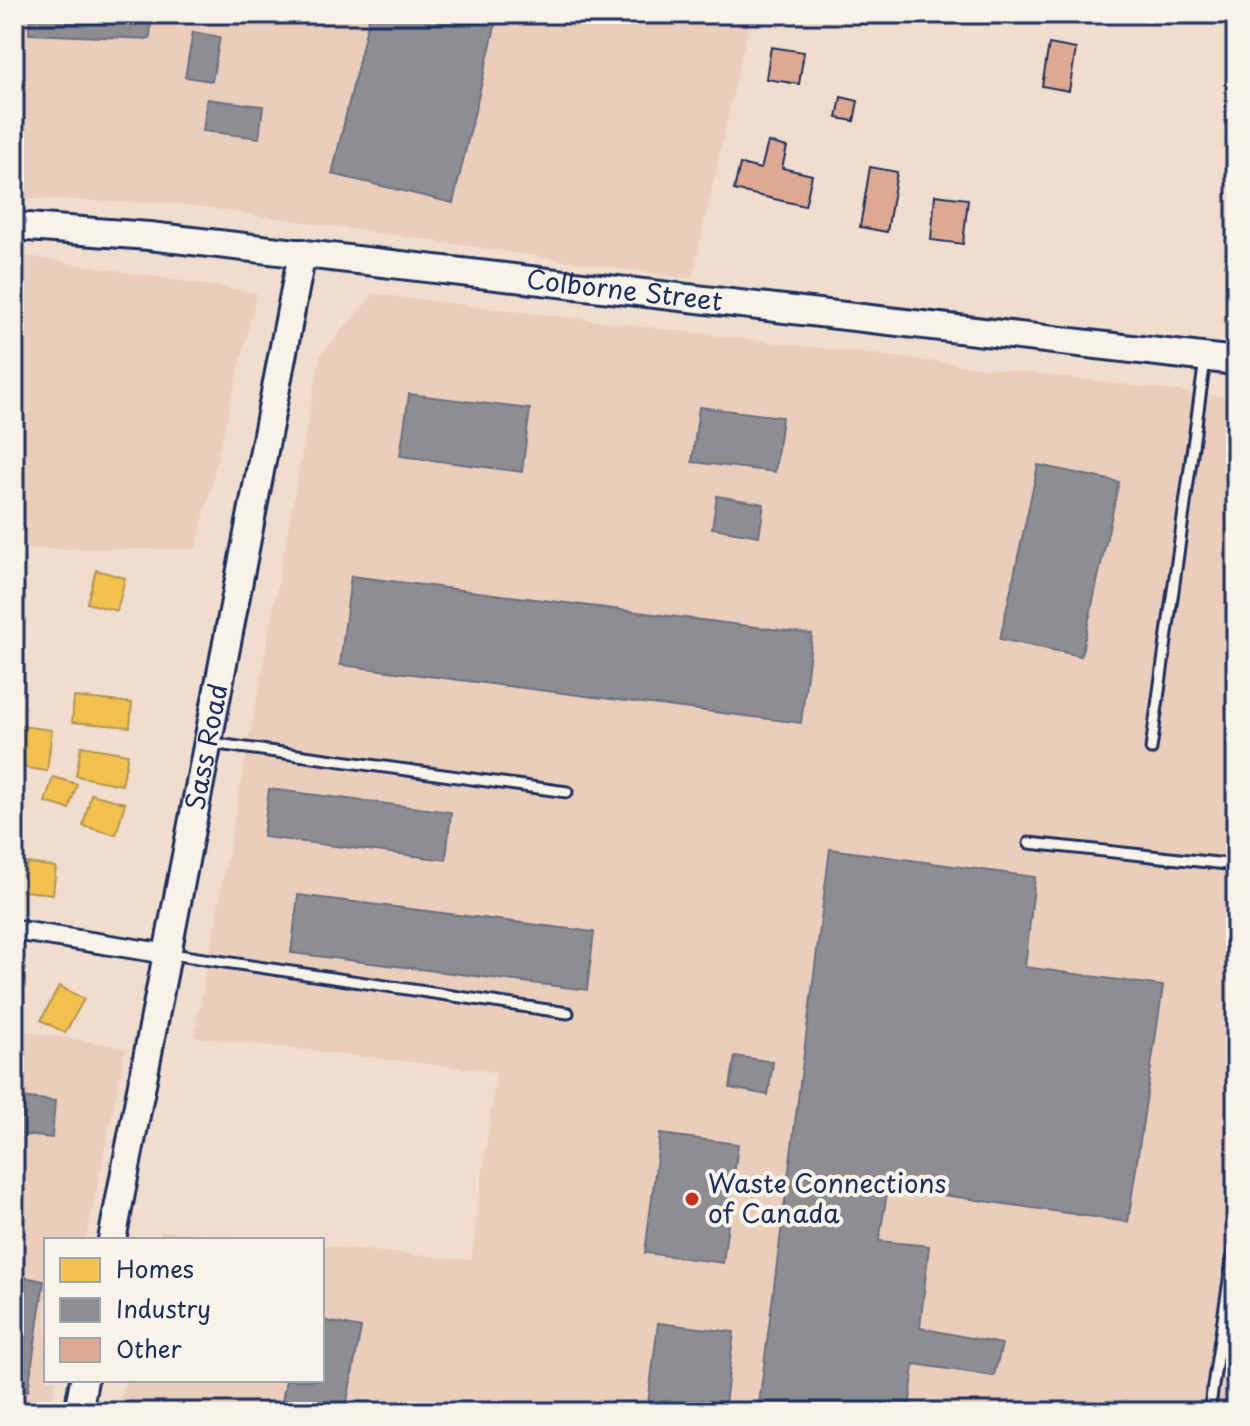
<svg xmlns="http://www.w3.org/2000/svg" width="1250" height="1426" viewBox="0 0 1250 1426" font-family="'Playpen Sans',sans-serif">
  <rect width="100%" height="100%" fill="#f0ddce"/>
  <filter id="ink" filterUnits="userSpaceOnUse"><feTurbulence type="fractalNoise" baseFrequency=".0125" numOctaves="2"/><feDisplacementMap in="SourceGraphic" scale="16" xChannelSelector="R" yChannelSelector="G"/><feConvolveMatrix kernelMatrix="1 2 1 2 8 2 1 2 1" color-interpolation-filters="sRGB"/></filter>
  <g filter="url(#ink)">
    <g fill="#ebcdbc">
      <polygon points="14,14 751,14 692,279 181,204 14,198"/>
      <polygon points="14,254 257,293 196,549 14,549"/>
      <polygon points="374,294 1236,398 1236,1412 118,1412 125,1380 322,1380 322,1246 471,1260 496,1072 194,1037 320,356"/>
      <polygon points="14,1029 126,1048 86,1240 46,1240 46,1380 56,1380 50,1412 14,1412"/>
      <polygon points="162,1231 257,1240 160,1240"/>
    </g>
    <g fill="#f2c14e" stroke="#b29553" stroke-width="2">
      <polygon points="96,570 125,578 117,611 87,603"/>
      <polygon points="74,697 132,703 130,727 72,722"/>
      <polygon points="14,725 52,730 47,771 14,766"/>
      <polygon points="81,746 128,754 122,785 76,776"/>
      <polygon points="53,777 77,784 69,809 45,802"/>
      <polygon points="91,794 125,803 116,835 83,826"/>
      <polygon points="27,863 56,867 53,894 23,891"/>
      <polygon points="59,986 84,999 65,1033 41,1020"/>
    </g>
    <g fill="#8d8d92" stroke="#6b7182" stroke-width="2">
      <polygon points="30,14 151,14 150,39 29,34"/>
      <polygon points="370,14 498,14 453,203 332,174"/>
      <polygon points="193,32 220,37 212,81 185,77"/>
      <polygon points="207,99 263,106 259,138 203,131"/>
      <polygon points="409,394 530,409 522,472 400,456"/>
      <polygon points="699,407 782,417 775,472 692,462"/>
      <polygon points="1038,465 1119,482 1081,656 1000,639"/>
      <polygon points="717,496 764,504 759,536 712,528"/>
      <polygon points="351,576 812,634 801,723 340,665"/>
      <polygon points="269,789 451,812 446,860 263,837"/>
      <polygon points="830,849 1035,877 1025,967 1163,986 1128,1222 888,1187 879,1241 929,1246 920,1328 1002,1344 994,1376 914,1364 909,1412 758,1412"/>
      <polygon points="298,895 594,932 587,990 291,953"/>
      <polygon points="735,1056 773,1062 768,1095 730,1088"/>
      <polygon points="20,1097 55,1101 52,1138 16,1134"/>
      <polygon points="660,1134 738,1144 723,1263 645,1253"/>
      <polygon points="14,1275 44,1281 28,1391 14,1390"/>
      <polygon points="322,1320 361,1328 345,1412 280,1412 286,1380 322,1380"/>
      <polygon points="658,1323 734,1332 724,1412 647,1412"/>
    </g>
    <g fill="#dea993" stroke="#1b2f5e" stroke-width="2">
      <polygon points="1049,44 1076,49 1069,91 1042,86"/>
      <polygon points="771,47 804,52 799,84 766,79"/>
      <polygon points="841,97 858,101 854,121 837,118"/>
      <polygon points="768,142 787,147 782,168 812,175 805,206 734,190 740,164 761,169"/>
      <polygon points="870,167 897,172 887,232 860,227"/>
      <polygon points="935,195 968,199 963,244 931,240"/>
    </g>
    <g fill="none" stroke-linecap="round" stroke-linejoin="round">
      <g stroke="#1b2f5e" stroke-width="15">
        <g id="lane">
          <polyline points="210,743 567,792"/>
          <polyline points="1151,749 1205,360"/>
          <polyline points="1029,843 1236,865"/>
          <polyline points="171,954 568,1013"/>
          <polyline points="1209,1412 1236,1234"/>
        </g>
      </g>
      <g stroke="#1b2f5e" stroke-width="24">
        <polyline id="street" points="14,930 168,954"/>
      </g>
      <g stroke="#1b2f5e" stroke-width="32">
        <g id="secondary">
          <path id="s1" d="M14,226L149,236L1236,361"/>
          <path id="s2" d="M112,1240L302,253"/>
          <polyline points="78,1412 84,1380"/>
        </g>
      </g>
      <use href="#lane" stroke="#f7f3e8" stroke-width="9"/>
      <use href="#street" stroke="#f7f3e8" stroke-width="18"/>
      <use href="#secondary" stroke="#f7f3e8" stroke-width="26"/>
    </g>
  </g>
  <circle fill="#c8321e" stroke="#f7f3e8" stroke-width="3" cx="692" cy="1199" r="8"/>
  <g text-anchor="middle" stroke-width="8" stroke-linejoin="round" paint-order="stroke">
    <g font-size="26" fill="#1b2f5e" stroke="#f7f3e8">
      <text dy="9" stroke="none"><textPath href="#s1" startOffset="614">Colborne Street</textPath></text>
      <text dy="9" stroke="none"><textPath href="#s2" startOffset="502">Sass Road</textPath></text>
    </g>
    <g font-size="26" fill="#1b2f5e" stroke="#f7f3e8" text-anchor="start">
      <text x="708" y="1193">Waste Connections<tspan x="708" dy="30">of Canada</tspan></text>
    </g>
  </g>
  <rect width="1250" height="1426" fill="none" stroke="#f7f3e8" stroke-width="48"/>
  <rect x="24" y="24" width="1202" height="1378" fill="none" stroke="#1b2f5e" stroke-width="3" filter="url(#ink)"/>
  <rect x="44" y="1238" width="280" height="144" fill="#f7f3e8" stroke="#9fa5b1" stroke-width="2"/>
  <rect x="60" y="1258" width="40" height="24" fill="#f2c14e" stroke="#9fa5b1" stroke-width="2"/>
  <text x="116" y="1278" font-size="24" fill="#1b2f5e">Homes</text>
  <rect x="60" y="1298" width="40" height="24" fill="#8d8d92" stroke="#9fa5b1" stroke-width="2"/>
  <text x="116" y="1318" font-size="24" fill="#1b2f5e">Industry</text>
  <rect x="60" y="1338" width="40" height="24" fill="#dea993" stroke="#9fa5b1" stroke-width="2"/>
  <text x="116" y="1358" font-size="24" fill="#1b2f5e">Other</text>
</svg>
